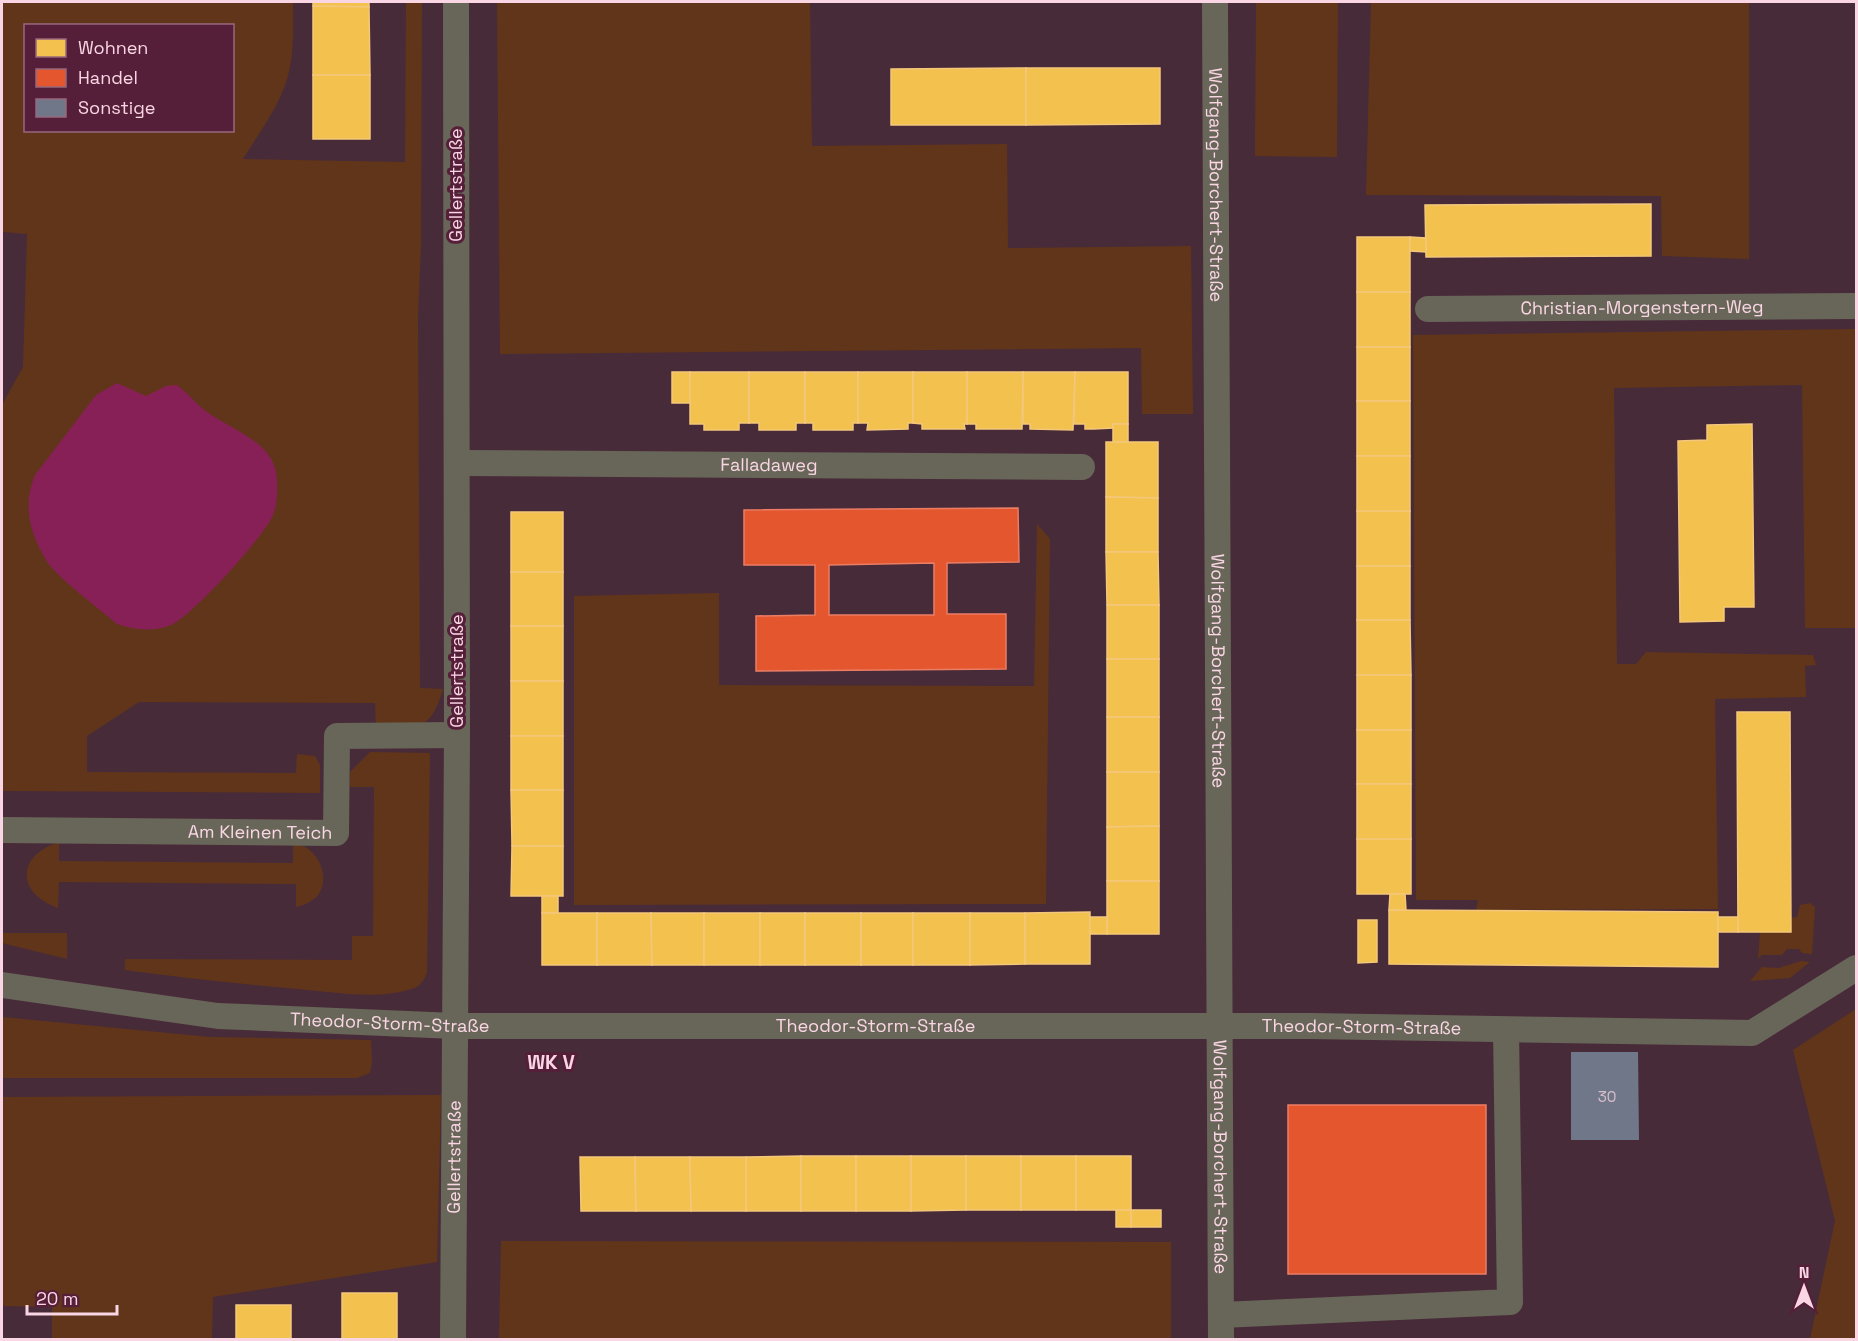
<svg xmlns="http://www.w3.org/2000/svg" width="1858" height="1341" viewBox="0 0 1858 1341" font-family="'Space Grotesk',sans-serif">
  <rect width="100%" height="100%" fill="#482b39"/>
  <g fill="#61351a" fill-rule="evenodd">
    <path d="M2,2H293C293,23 294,46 290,67C284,101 260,131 243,159L405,162L406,2H422L421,244L418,317L420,688L443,689C429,735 418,726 376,726L375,703L139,702L87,736V772L296,773L297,754L315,756L320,765V793L2,791V405L23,367L27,234L2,232ZM26,26H232V130H26Z"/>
    <polygon points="497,2 810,2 812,146 1007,144 1008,248 1191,246 1193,414 1142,414 1141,348 500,354"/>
    <polygon points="1256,2 1338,2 1337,157 1255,156"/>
    <polygon points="1371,2 1749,2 1749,259 1662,256 1661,196 1366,195"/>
    <polygon points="1856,329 1856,628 1805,628 1802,385 1614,388 1617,664 1636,664 1646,652 1813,655 1816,665 1805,666 1806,697 1715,699 1718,909 1476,910 1478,900 1416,900 1413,335"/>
    <polygon points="1037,524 1050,539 1046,904 574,905 574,596 719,593 719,685 1034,686"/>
    <path d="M370,752L430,753L427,973C423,982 419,988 408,990C377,999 339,993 308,990C247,985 186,978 125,970V959L352,960V936H373L374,787H350V772Z"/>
    <path d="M59,842V861L293,863V844C316,844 332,876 318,895C312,902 304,905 296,907V884L59,882L58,908C16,893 16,856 59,842Z"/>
    <polygon points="1810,903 1815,907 1812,954 1802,953 1799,949 1787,949 1782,955 1762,955 1758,959 1760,932 1791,931 1791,918 1797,917 1800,905"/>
    <polygon points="2,933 67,933 67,959 2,943"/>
    <polygon points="1801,961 1810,962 1790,978 1750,981 1762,967 1779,968"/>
    <polygon points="1856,1009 1856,1339 1810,1339 1835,1221 1793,1050"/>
    <polygon points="2,1017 210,1037 371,1040 372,1062 370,1073 357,1078 2,1078"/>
    <polygon points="441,1095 437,1262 213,1297 212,1339 52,1339 52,1307 4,1306 2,1302 2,1097"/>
    <polygon points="501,1241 1171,1242 1171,1339 499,1339"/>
  </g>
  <path fill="#872056" d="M117,383L146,396L166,386L177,385C188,393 196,404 207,412C229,428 264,439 274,465C279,477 278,503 273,515C264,537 192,616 171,625C154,632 134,630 117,624C101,610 58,578 48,563C30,536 22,505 35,475L96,395Z"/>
  <g fill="#f2c14e" stroke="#f4c77b" stroke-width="1.5">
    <polygon points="313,2 369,2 369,7 313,6"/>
    <polygon points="313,6 369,7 370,75 313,75"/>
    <polygon points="1026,68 1026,125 891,125 891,69"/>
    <polygon points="1026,68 1160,68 1160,124 1026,125"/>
    <rect x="313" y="75" width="57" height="64"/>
    <polygon points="1651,204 1651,256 1426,257 1425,205"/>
    <rect x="1357" y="237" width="53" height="55"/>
    <polygon points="1410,237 1426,238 1426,252 1410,251"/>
    <rect x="1357" y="292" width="53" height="55"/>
    <rect x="1357" y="347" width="53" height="54"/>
    <rect x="672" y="372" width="18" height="31"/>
    <polygon points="690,372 749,372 749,423 739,423 739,430 704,430 704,424 690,424"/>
    <polygon points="749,372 805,372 805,423 796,423 796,430 759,430 759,423 749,423"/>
    <polygon points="805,372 858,372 858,423 853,423 853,430 813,430 813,423 805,423"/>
    <polygon points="858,372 913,372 913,423 908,423 908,429 867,430 868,423 858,423"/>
    <polygon points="913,372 967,372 967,424 964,424 965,429 922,429 922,424 913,423"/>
    <polygon points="967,372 1023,372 1022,429 976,429 976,424 967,424"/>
    <polygon points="1023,372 1075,372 1073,430 1030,429 1030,424 1023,424"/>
    <polygon points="1075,372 1128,372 1128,424 1113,424 1113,428 1094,429 1085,429 1085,424 1074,424"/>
    <rect x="1357" y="401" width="53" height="55"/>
    <rect x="1113" y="424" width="15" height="18"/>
    <polygon points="1752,424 1754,607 1724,607 1724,621 1680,622 1678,441 1707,440 1707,425"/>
    <polygon points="1106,442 1158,442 1158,498 1106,497"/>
    <rect x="1357" y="456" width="53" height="55"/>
    <polygon points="1106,497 1158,498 1158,552 1106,552"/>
    <rect x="1357" y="511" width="53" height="55"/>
    <rect x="511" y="512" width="52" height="60"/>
    <polygon points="1106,552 1158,552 1159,605 1107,605"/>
    <rect x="1357" y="566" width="53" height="54"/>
    <rect x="511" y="572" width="52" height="54"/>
    <rect x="1107" y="605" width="52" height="54"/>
    <polygon points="1357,620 1410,620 1411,675 1357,675"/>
    <rect x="511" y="626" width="52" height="55"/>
    <rect x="1107" y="659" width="52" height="58"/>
    <rect x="1357" y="675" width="54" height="55"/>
    <rect x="511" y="681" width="52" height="55"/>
    <polygon points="1737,712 1790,712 1791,932 1738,932"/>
    <rect x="1107" y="717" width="52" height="55"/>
    <rect x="1357" y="730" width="54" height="54"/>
    <rect x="511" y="736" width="52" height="54"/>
    <polygon points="1107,772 1159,772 1159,826 1107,827"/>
    <rect x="1357" y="784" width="54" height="55"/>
    <polygon points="511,790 563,790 563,846 512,846"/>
    <polygon points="1159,826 1159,881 1107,881 1107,827"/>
    <rect x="1357" y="839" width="54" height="55"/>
    <polygon points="512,846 563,846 563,896 511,896"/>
    <rect x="1107" y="881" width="52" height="53"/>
    <polygon points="1390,894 1405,894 1406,910 1389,910"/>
    <rect x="542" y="896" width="16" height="17"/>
    <polygon points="1389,910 1718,912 1718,967 1389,964"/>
    <polygon points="1090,912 1090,964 1025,964 1025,913"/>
    <rect x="542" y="913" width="55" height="52"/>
    <polygon points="597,913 651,913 652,965 597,965"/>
    <polygon points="651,913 704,913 704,965 652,965"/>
    <rect x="704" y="913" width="56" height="52"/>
    <rect x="760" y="913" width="45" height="52"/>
    <rect x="805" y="913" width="56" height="52"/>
    <rect x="861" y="913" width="52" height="52"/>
    <rect x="913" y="913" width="57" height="52"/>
    <polygon points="970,913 1025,913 1025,964 970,965"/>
    <rect x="1090" y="917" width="17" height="17"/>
    <rect x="1718" y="917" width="20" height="15"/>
    <polygon points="1358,920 1377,920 1377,962 1358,963"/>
    <polygon points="801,1156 801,1211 746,1211 746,1157"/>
    <rect x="801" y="1156" width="55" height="55"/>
    <rect x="856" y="1156" width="55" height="55"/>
    <polygon points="911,1156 966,1156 966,1210 911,1211"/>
    <rect x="966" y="1156" width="55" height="54"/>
    <rect x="1021" y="1156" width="55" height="54"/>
    <rect x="1076" y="1156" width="55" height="54"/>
    <polygon points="580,1157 635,1157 636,1211 581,1211"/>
    <polygon points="635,1157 690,1157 691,1211 636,1211"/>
    <polygon points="690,1157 746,1157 746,1211 691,1211"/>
    <rect x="1116" y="1210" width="15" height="17"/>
    <rect x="1131" y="1210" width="30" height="17"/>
    <rect x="342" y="1293" width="55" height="47"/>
    <rect x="236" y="1305" width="55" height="35"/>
  </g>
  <g fill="#e4572e" stroke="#eb7d65" stroke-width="1.5" fill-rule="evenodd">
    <path d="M1018,508L1019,562L947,563V614H1006V669L756,671V616L815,615V565H744V510ZM934,563V615H829V565Z"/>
    <rect x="1288" y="1105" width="198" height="169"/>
  </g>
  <polygon fill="#707788" points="1571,1052 1638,1052 1639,1140 1571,1140"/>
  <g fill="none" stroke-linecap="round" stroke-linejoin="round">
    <g stroke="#686659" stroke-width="26">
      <path id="s1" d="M1215,2L1221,1340"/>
      <path id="s2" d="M1428,309L1856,306"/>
      <path id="s3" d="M457,463L1082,467"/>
      <path id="s4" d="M2,830L336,833L337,736L457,735"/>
      <path id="s5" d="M2,985L218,1016L455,1026H1310L1752,1033L1856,968"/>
      <polyline points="1221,1315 1510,1302 1506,1030"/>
      <path id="s6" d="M453,1340L457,735L456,2"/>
    </g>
  </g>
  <g text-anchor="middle" stroke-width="6" stroke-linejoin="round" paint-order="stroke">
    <g font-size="15" fill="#d8becd">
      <text x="1607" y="1102">30</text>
    </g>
    <g font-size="18" fill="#fad6e4" stroke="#551e39">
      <text transform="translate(456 185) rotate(-90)" y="6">Gellertstraße</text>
      <text dy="6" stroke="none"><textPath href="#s1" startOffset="183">Wolfgang-Borchert-Straße</textPath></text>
      <text dy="6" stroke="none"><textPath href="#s2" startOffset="214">Christian-Morgenstern-Weg</textPath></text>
      <text dy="6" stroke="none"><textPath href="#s3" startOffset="312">Falladaweg</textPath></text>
      <text dy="6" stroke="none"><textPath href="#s1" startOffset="669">Wolfgang-Borchert-Straße</textPath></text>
      <text transform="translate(457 671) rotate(-90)" y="6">Gellertstraße</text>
      <text dy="6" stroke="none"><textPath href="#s4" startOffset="258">Am Kleinen Teich</textPath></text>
      <text dy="6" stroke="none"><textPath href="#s5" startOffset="390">Theodor-Storm-Straße</textPath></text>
      <text dy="6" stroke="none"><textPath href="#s5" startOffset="876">Theodor-Storm-Straße</textPath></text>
      <text dy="6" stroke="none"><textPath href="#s5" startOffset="1362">Theodor-Storm-Straße</textPath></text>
      <text dy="6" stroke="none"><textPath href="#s6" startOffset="183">Gellertstraße</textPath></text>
      <text dy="6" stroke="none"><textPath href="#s1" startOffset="1155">Wolfgang-Borchert-Straße</textPath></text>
    </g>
    <g font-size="20" font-weight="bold" fill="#fad6e4" stroke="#551e39">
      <text x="551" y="1069">WK V</text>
    </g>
  </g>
  <rect width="1858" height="1341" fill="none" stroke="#fad6e4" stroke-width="6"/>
  <rect x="24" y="24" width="210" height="108" fill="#551e39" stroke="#97687d" stroke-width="1.5"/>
  <rect x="36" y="39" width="30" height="18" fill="#f2c14e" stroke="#97687d" stroke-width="1.5"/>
  <text x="78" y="54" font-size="18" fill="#fad6e4">Wohnen</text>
  <rect x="36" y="69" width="30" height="18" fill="#e4572e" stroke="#97687d" stroke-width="1.5"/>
  <text x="78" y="84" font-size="18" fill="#fad6e4">Handel</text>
  <rect x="36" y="99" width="30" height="18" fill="#707788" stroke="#97687d" stroke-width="1.5"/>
  <text x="78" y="114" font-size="18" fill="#fad6e4">Sonstige</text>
  <g transform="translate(1804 1287)" stroke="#551e39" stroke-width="4.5" paint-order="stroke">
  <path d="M0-4.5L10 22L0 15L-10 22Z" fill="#fad6e4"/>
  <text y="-9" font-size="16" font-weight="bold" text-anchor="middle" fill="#fad6e4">N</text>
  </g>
  <path d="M27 1305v9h90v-9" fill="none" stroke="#fad6e4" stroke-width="3"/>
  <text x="36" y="1305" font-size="18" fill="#fad6e4" stroke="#551e39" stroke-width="4.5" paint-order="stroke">20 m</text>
</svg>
